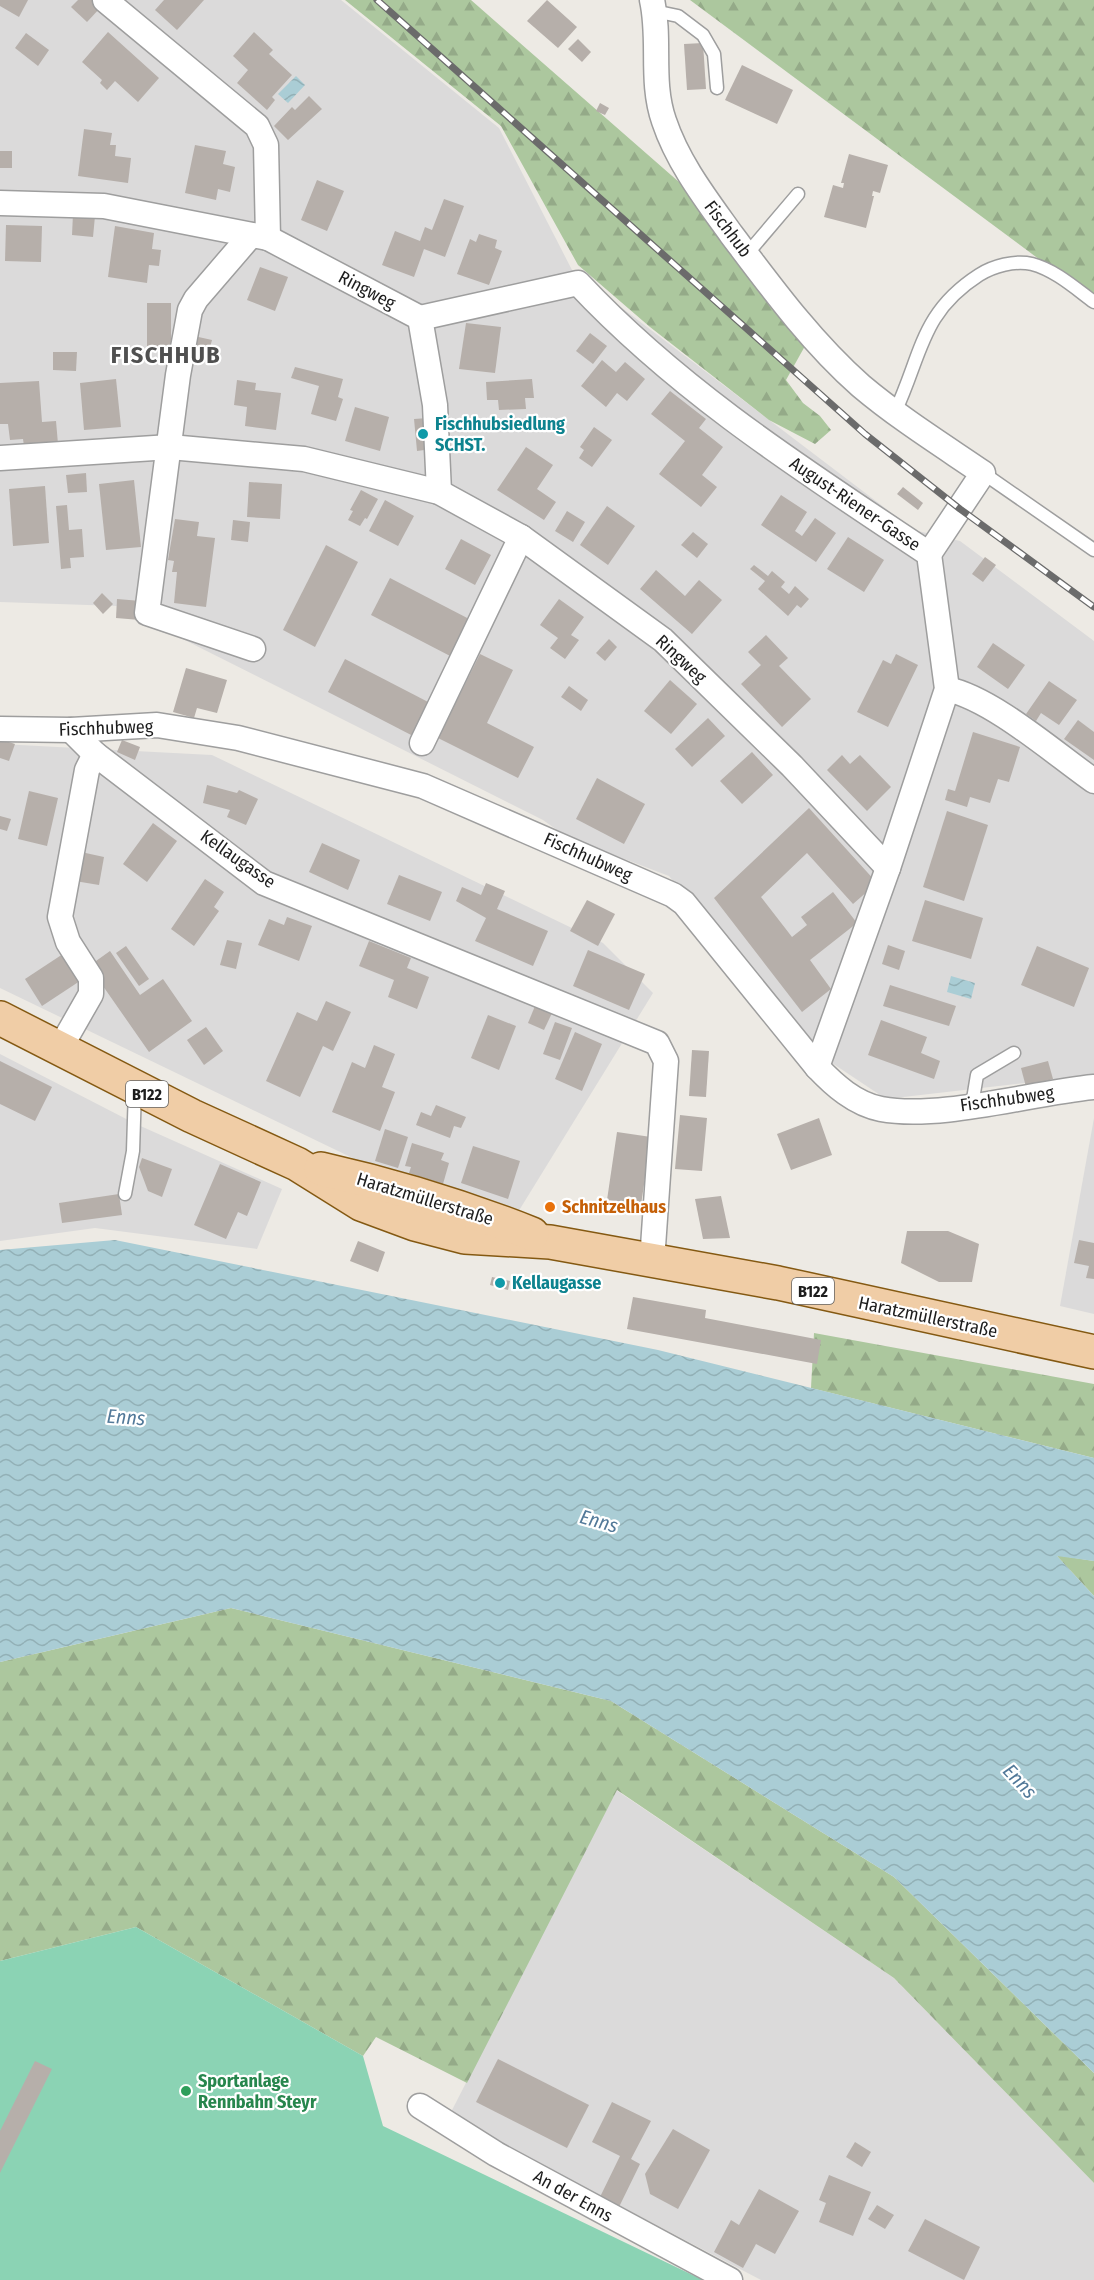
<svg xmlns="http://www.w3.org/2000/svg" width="1094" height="2280" viewBox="0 0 1094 2280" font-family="'Fira Sans Condensed',sans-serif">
  <defs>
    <pattern id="forest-firs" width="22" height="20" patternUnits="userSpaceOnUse" patternTransform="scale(1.5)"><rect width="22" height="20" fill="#acc79e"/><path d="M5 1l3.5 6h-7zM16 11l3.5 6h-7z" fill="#94aa88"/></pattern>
    <pattern id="water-waves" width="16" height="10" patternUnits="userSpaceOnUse" patternTransform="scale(1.5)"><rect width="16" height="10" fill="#aacdd5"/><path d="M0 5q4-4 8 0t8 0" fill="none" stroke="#92b0b6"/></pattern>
  </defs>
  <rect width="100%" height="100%" fill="#edeae4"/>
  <g fill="#dbdada">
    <polygon points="0,0 341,0 499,128 572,270 914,530 960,541 1094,641 1094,1075 886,1099 823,1057 669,876 567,837 543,820 117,606 0,602"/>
    <polygon points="0,744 212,755 603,943 653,993 515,1217 363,1163 0,988"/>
    <polygon points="0,1054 136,1124 282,1189 257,1249 95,1228 0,1241"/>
    <polygon points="1094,1118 1094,1314 1060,1306"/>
    <polygon points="616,1790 894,1978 1094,2183 1094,2280 761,2280 449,2116"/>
  </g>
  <g fill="url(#forest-firs)">
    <polygon points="345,0 471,0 679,182 805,346 786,380 803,403 820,416 831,430 815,444 769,420 650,327 578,265 501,126"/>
    <polygon points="690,0 1094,0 1094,300"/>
    <polygon points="814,1333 1094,1384 1094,1458 811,1388"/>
    <polygon points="1056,1555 1094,1561 1094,1596"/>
    <polygon points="231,1608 611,1701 894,1877 1094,2073 1094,2183 894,1978 617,1790 467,2083 376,2037 363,2056 136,1927 0,1961 0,1662"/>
  </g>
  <polygon fill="#8bd3b4" points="136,1927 363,2056 383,2126 703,2280 0,2280 0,1961"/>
  <g fill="url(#water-waves)">
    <polygon points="296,76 305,85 288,103 278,94"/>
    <polygon points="951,976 975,983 971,999 947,992"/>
    <polygon points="115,1240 658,1350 1094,1458 1094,1561 1057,1556 1094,1596 1094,2073 894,1877 611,1701 231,1608 0,1662 0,1250"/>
  </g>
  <g fill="#b6afaa">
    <polygon points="0,0 28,0 19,17 0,6"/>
    <polygon points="78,0 93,0 101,7 87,22 71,7"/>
    <polygon points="164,0 204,0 177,30 155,10"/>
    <polygon points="547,0 577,27 558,48 527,21"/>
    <polygon points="108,32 159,78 138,102 115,81 107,90 100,83 102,80 82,62"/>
    <polygon points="254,32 273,50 269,54 292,75 272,97 275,100 267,110 237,83 248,70 233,56"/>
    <polygon points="26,33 49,50 38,66 15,48"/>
    <polygon points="578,39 591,52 582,62 568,49"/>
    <polygon points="703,43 706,89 687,90 684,44"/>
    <polygon points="742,65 793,90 777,124 725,100"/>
    <polygon points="309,96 322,109 288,140 274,126 292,107 295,110"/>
    <polygon points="600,103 609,108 605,115 596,111"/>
    <polygon points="84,129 112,133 110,145 116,145 115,156 131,158 128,183 78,176"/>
    <polygon points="195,145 226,151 223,164 235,167 230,192 218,189 216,200 185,193"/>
    <rect x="0" y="151" width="12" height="17"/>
    <polygon points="849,154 888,165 880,193 873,191 872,196 874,196 866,228 824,217 833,185 843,188 844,183 841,183"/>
    <polygon points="317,180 344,191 327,231 301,220"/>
    <polygon points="444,199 464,206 445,257 424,249 414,277 382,265 395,231 420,241 425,227 432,230"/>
    <polygon points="73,214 95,216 93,237 72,235"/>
    <polygon points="6,225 42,226 41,262 5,261"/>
    <polygon points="115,226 154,233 152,249 161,250 159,266 149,265 147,283 108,277"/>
    <polygon points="479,234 497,240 495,248 502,251 489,285 457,274 470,239 476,242"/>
    <polygon points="260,267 288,277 275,311 247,300"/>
    <polygon points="147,303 171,303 171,352 147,351"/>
    <polygon points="466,323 501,327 495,373 459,369"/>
    <polygon points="590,333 607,346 593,364 576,351"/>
    <polygon points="194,336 212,340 208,355 191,351"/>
    <polygon points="53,352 77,352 76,371 53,370"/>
    <polygon points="602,360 616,372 625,362 645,379 627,401 617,393 606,407 581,386"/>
    <polygon points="295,367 343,379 338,397 343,399 336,421 311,414 319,386 291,378"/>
    <polygon points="116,379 121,427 84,430 80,383"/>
    <polygon points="532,379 534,398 525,398 526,409 499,410 498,400 487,400 486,382"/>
    <polygon points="237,380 256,383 255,390 281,393 276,430 245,426 247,407 234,405"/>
    <polygon points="39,381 42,422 56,421 58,444 24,446 23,439 10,440 8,424 0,424 0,383"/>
    <polygon points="670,391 706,419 699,428 723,447 702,475 717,487 701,507 659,474 685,441 651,414"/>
    <polygon points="355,407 389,417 380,451 345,441"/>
    <polygon points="428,418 432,449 417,451 414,419"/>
    <polygon points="594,427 612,440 592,467 579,458 584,450 580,447"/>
    <polygon points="526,447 553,465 537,489 556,502 544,520 497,490"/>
    <polygon points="86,473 87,492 68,493 66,475"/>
    <polygon points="134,480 141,547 106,550 99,484"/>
    <polygon points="249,482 282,484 280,519 247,517"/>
    <polygon points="45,486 49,543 13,546 9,489"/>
    <polygon points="903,487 923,503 918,510 897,494"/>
    <polygon points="361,490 378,499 367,519 365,518 360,526 348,520 353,511 350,510"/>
    <polygon points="781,495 807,512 795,531 802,536 815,518 836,533 816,562 761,525"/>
    <polygon points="385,500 414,516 398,546 369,531"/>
    <polygon points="67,505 69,530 82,529 84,557 70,558 71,568 61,569 56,506"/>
    <polygon points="607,506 635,526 608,565 580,545"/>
    <polygon points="567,511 585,522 573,542 555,531"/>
    <polygon points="175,519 199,522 197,536 215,538 206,607 174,603 177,572 172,572 174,561 168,560"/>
    <polygon points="233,520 250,522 248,542 231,540"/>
    <polygon points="693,532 708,544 697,558 681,545"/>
    <polygon points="848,537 884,560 864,592 827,569"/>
    <polygon points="461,539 491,555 475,585 445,569"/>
    <polygon points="326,545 358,562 315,647 283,630"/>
    <polygon points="985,557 996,565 983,582 972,574"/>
    <polygon points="754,565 768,576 772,571 785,582 781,587 789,594 795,586 809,599 801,608 797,605 788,616 758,589 765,581 750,569"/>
    <polygon points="656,570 685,596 699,580 722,600 692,634 640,589"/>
    <polygon points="390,578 473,621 454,658 371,615"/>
    <polygon points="102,593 113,604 103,614 93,603"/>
    <polygon points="117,599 141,601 140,620 116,618"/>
    <polygon points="559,599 584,617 571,635 579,640 565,659 550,648 558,638 540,625"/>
    <polygon points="766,635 788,658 779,666 811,699 782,727 741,684 761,665 748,652"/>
    <polygon points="609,639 617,647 605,661 596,653"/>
    <polygon points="993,643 1025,665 1008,689 977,667"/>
    <polygon points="480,654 513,670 487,723 534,747 518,778 438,738"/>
    <polygon points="896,654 918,665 888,727 857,712 883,660 891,664"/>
    <polygon points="345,659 432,704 415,737 328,692"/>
    <polygon points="186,668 227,680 217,713 197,708 194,718 173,712"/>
    <polygon points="670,680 697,704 671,734 644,711"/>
    <polygon points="1049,681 1077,700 1059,725 1041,713 1036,721 1026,714"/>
    <polygon points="569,686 588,700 581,711 561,697"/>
    <polygon points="708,718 725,736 692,767 675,749"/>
    <polygon points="1078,720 1094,732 1094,760 1064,739"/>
    <polygon points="973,732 1020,747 1009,782 998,779 990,803 970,797 967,807 945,800 948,789 955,791"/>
    <polygon points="0,739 15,744 9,761 0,758"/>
    <polygon points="122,740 140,747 135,760 117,752"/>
    <polygon points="752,752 773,775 742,804 720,781"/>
    <polygon points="842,755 850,764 860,755 891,787 867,811 827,770"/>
    <polygon points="597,778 645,804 624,844 576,819"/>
    <polygon points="207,785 237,793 239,790 258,799 246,825 227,817 230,810 203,803"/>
    <polygon points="29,791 58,798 47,846 18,839"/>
    <polygon points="809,808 877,883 853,904 807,853 761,897 792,937 807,925 801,917 833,892 857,923 810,960 831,989 802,1012 714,898"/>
    <polygon points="947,811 988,825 964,901 923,887"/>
    <polygon points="0,816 11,819 7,831 0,829"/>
    <polygon points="153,823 177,841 147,882 123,864"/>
    <polygon points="322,843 360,860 348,890 309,872"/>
    <polygon points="81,852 104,857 99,885 75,881"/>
    <polygon points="399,875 442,892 430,921 387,904"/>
    <polygon points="205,879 224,892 214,907 219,911 194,946 171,929"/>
    <polygon points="486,883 505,891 497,909 548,931 533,966 475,941 486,918 456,901 462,887 481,895"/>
    <polygon points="587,900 615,914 598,946 570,931"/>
    <polygon points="925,900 983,918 971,959 912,941"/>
    <polygon points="287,917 312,926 299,961 258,945 269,919 284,925"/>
    <polygon points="227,940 242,943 236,969 220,965"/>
    <polygon points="369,941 411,958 407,968 429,977 417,1009 388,997 394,980 359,966"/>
    <polygon points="888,945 905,951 899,970 882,964"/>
    <polygon points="126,946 149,979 139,986 116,953"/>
    <polygon points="1037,946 1089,968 1074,1007 1021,985"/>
    <polygon points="69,950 86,977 42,1006 25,979"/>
    <polygon points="588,950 645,974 629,1010 573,986"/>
    <polygon points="110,951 140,995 163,979 192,1021 149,1052 89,966"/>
    <polygon points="890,985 956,1006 949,1026 883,1006"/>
    <polygon points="326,1001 351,1012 333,1051 323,1046 300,1097 266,1081 297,1012 317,1021"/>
    <polygon points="535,1006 552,1013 544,1030 528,1023"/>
    <polygon points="488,1015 516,1026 499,1070 471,1058"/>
    <polygon points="881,1020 927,1037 921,1053 940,1061 934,1079 868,1055"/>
    <polygon points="555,1022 572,1028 560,1060 543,1054"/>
    <polygon points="206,1027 223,1051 204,1065 187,1040"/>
    <polygon points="575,1032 602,1044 582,1091 555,1079"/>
    <polygon points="374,1045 395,1054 382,1087 395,1092 380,1131 332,1112 352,1062 365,1068"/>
    <polygon points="692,1050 709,1051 706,1097 689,1096"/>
    <polygon points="0,1061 52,1087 35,1121 0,1104"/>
    <polygon points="1048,1061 1053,1079 1026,1087 1021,1068"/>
    <polygon points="436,1105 466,1117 461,1128 454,1126 450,1138 416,1125 421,1112 431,1116"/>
    <polygon points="680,1115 707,1118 702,1171 675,1169"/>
    <polygon points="819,1118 832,1155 791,1170 777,1134"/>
    <polygon points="385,1129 408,1137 398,1168 375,1161"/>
    <polygon points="617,1132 651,1137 641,1205 607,1200"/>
    <polygon points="412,1143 444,1153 441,1160 449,1163 443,1184 409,1173 411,1167 405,1166"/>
    <polygon points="473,1146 520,1161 508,1199 461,1183"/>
    <polygon points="142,1158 172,1169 162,1197 148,1191 139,1167"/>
    <polygon points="220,1164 261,1182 247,1216 238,1212 226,1239 194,1225"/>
    <polygon points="119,1194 122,1215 62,1223 59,1203"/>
    <polygon points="721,1196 730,1238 703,1239 695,1199"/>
    <polygon points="907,1231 948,1231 979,1244 972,1282 939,1282 901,1263"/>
    <polygon points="1079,1240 1094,1243 1094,1279 1086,1278 1089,1266 1074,1263"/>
    <polygon points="358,1241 385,1252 378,1272 350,1261"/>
    <polygon points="492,1277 510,1281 508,1290 490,1285"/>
    <polygon points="633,1297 706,1310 705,1318 821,1340 817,1364 627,1329"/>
    <polygon points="498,2059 589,2105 567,2148 476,2102"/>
    <polygon points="35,2061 52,2069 0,2173 0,2131"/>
    <polygon points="612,2102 651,2121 631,2159 640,2164 619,2207 600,2197 620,2156 592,2142"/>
    <polygon points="673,2129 710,2150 678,2209 650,2194 645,2174"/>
    <polygon points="855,2142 871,2152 862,2167 846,2157"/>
    <polygon points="829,2175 871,2192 853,2236 819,2222 826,2203 819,2200"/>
    <polygon points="759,2189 799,2211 775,2254 756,2244 743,2268 714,2252 731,2220 739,2225"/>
    <polygon points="877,2205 894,2215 885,2229 868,2219"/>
    <polygon points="925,2219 980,2247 964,2280 908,2251"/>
  </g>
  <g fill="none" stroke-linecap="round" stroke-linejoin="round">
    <g stroke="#9e9e9e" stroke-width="15">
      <g id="service">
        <polyline points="654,11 678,16 703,35 714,54 717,88"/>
        <polyline points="747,254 798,194"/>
        <path d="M895,412C922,355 920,313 979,275C993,266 1015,260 1032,264C1055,270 1075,288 1094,302"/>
        <polyline points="983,473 1094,550"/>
        <polyline points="972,1105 977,1075 1014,1053"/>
        <polyline points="125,1194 133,1151 135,1089"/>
      </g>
    </g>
    <g stroke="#9e9e9e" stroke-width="27">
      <g id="minor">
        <polyline points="105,0 257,126 266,145 268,238"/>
        <path d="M652,0C661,40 650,81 664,121C678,163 706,199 731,234C771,287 811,342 861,386C899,418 942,445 983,473L929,554"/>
        <polyline points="0,203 104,206 268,238 420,318 435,405 439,492"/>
        <polyline points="251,235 196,299 190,310 178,375 147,613 253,649"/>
        <path d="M420,318L578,283C680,392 806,472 929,554L947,689L888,868L817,1067"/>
        <polyline points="0,458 170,447 304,459 439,492 521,537 663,640 792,766 888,868"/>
        <path d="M947,689C993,699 1054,753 1094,781"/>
        <path d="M0,729L71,730L157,725L238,738L423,786L673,895L684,903L817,1067C834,1085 855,1104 881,1109C940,1120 1031,1093 1094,1087"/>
        <polyline points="71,730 95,754 264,883 657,1043 666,1061 652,1261"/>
        <polyline points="422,743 521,537"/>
        <polyline points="59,1050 91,994 91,978 68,942 60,917 87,770 95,754"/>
        <polyline points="420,2106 496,2154 730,2280"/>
      </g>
    </g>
    <g stroke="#845912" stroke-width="36">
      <g id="primary">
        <polyline points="0,1018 192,1116 297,1164 361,1204 415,1224 465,1237 550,1242 778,1283 1094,1352"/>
        <path d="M321,1169C392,1185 464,1207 532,1234"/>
      </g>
    </g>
    <use href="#service" stroke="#fff" stroke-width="12"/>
    <use href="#minor" stroke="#fff" stroke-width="24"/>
    <use href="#primary" stroke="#f0cda6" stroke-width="33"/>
    <g stroke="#6b6b6b" stroke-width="7">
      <polyline id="rail" points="377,0 865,434 960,509 1094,607"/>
    </g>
    <use href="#rail" stroke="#fff" stroke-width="4.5" stroke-dasharray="14" stroke-linecap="butt"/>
  </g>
  <g fill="#0f9aa8" stroke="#fff" stroke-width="2">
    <circle cx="423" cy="434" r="6"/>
    <circle cx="500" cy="1283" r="6"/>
  </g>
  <circle fill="#e8710a" stroke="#fff" stroke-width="2" cx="550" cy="1207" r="6"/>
  <circle fill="#2e9e5b" stroke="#fff" stroke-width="2" cx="186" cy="2091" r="6"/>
  <g text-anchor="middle" stroke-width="4.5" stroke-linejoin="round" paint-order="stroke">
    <g fill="#fff" stroke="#616161" stroke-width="1.5">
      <rect x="126" y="1081" width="42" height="26" rx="4.5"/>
      <rect x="792" y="1278" width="42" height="26" rx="4.5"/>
    </g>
    <g font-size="16" font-weight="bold" fill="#1d1d1d">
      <text x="147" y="1100">B122</text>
      <text x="813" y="1297">B122</text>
    </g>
    <g font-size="18" fill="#1d1d1d" stroke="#fff">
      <text transform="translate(728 229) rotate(53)" y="6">Fischhub</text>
      <text transform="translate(367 290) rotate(28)" y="6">Ringweg</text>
      <text transform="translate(855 504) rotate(34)" y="6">August-Riener-Gasse</text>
      <text transform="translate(681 659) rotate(43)" y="6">Ringweg</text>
      <text transform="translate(106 728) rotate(-2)" y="6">Fischhubweg</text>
      <text transform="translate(588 857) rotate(24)" y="6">Fischhubweg</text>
      <text transform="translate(238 859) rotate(35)" y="6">Kellaugasse</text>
      <text transform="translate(1007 1099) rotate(-8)" y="6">Fischhubweg</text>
      <text transform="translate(425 1199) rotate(17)" y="6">Haratzmüllerstraße</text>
      <text transform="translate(928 1317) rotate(12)" y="6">Haratzmüllerstraße</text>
      <text transform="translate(573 2196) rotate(29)" y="6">An der Enns</text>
    </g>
    <g font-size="18" font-weight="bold" fill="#0d838f" stroke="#fff" text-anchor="start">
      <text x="435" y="430">Fischhubsiedlung<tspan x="435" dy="21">SCHST.</tspan></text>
      <text x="512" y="1289">Kellaugasse</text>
    </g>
    <g font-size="18" font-weight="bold" fill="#c56008" stroke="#fff" text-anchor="start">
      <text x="562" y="1213">Schnitzelhaus</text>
    </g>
    <g font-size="18" font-weight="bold" fill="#27864d" stroke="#fff" text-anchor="start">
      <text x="198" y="2087">Sportanlage<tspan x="198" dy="21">Rennbahn Steyr</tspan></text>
    </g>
    <g font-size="20" font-style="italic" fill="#527999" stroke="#fff">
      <text transform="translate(126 1417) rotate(4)" y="7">Enns</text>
      <text transform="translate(599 1521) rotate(16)" y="7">Enns</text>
      <text transform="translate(1020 1781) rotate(47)" y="7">Enns</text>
    </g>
    <g font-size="24" font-weight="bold" letter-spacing="1.5" fill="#505050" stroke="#fff">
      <text x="166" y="363">FISCHHUB</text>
    </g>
  </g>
</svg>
